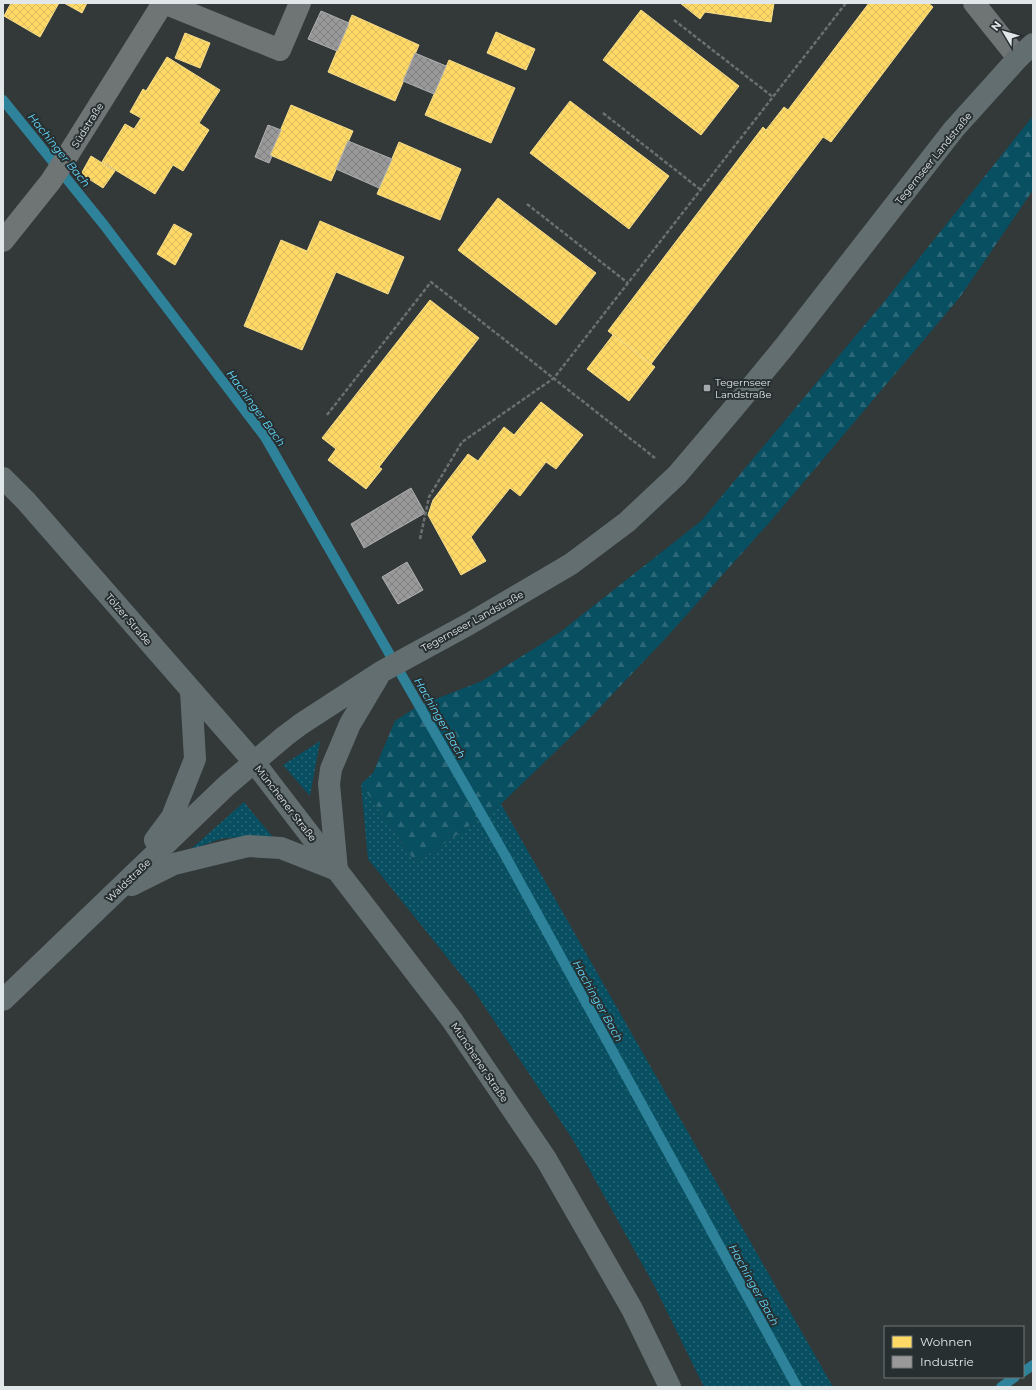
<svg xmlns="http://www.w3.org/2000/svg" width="1036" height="1390" viewBox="0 0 1036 1390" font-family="Montserrat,sans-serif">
  <defs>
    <pattern id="grass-dots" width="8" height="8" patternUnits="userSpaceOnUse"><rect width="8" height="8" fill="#084f61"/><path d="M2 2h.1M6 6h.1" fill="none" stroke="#2c6878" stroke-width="1.8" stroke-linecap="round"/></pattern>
    <pattern id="forest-firs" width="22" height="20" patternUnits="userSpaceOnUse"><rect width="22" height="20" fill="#084f61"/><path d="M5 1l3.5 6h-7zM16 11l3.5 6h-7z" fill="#2c6878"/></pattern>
    <pattern id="homes-cross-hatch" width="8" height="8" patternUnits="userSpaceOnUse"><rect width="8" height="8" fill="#ffd966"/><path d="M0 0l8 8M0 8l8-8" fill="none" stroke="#dabb60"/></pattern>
    <pattern id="industry-cross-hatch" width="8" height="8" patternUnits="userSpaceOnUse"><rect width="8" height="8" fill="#999"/><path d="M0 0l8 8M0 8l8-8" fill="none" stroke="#808080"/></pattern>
  </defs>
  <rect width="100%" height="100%" fill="#333839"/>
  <g fill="url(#grass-dots)">
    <polygon points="320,741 310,796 283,765"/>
    <polygon points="361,784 416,863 501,804 833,1387 704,1387 655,1287 573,1140 475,992 368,859"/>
    <polygon points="244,802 275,840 239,837 220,839 190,850"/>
  </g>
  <polygon fill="url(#forest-firs)" points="1033,116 1033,190 960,297 769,523 664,640 584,724 501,804 416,863 361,784 373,773 395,721 418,706 482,681 559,633 701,521 888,297"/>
  <g fill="url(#homes-cross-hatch)" stroke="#f6dd8d">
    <polygon points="11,3 59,3 40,37 4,16"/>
    <polygon points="64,3 87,3 82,13"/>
    <polygon points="680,3 774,3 771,22 705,12 700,19"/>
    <polygon points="869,3 928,3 933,7 831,142 823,137 651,364 608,331 763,127 766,130 784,107 788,110"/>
    <polygon points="641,10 739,86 701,135 603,60"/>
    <polygon points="352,15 419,45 395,101 328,72"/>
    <polygon points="496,32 535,49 526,70 487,53"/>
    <polygon points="185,33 210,43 200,68 175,58"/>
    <polygon points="167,57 220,90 199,123 209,130 183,171 173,165 155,194 102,162 125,124 134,129 141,118 130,112 143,89 146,91"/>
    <polygon points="449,60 515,88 491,143 425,115"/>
    <polygon points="570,101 669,176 629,229 530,153"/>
    <polygon points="291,105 353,131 331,181 270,155"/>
    <polygon points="399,142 461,169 440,220 377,194"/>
    <polygon points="91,156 115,171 103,188 81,174"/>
    <polygon points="498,198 596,273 556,325 458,250"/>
    <polygon points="320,221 404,257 388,294 336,272 302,350 244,326 281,240 307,251"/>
    <polygon points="174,224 192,234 175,265 157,254"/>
    <polygon points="430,300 479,338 379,467 382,469 366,489 328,460 336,449 322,438"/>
    <polygon points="613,335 655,367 629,401 587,369"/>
    <polygon points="541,402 583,435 556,469 546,462 520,496 510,488 471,537 486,561 461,575 428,515 433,500 468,454 478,461 504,427 514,435"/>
  </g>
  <g fill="url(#industry-cross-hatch)" stroke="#afb0b1">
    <polygon points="321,11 349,23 337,51 308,39"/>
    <polygon points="415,53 446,66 434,94 403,81"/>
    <polygon points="268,125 281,130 270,155 272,156 269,163 255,157"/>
    <polygon points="348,141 392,159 379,188 336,169"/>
    <polygon points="411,488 425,513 364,548 351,524"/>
    <polygon points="407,562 423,590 398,604 382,577"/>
  </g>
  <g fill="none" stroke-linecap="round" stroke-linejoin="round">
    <g stroke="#2e8299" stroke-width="10">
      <polyline points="3,100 104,225 265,437 506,857 797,1387"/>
      <polyline points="1023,1372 1033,1365"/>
      <polyline points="1001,1387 1015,1377"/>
    </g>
    <g stroke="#6c6f70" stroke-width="2.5" stroke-dasharray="4 2" stroke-linecap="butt">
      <polyline points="674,20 773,97"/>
      <polyline points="603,113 701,190"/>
      <polyline points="527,204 628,283"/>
      <polyline points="327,415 431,282 655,458"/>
      <polyline points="420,539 429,497 462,442 554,378 846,3"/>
    </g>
    <g stroke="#6f7474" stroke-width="22">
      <polyline points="164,3 280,50 300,3"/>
      <polyline points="974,3 1018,58"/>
      <polyline points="3,241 51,181 66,158 163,3"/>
    </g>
    <g stroke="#636e70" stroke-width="22">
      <polyline points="3,478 26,501 254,762 452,1020 546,1159 632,1309 670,1387"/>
      <polyline points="155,840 172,817 195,759 191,691"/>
      <polyline points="337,870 329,784 331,769 350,724 378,677"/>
      <polyline points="132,885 174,864 248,846 281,848 337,870"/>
      <polyline points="3,1000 226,786 285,736 301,724 381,672 469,624 571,564 627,522 677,475 733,409 784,347 954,129 1018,58 1033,44"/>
    </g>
  </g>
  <rect fill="#a4a9ab" stroke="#272f31" stroke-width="1.5" x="703" y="384" width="8" height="8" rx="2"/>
  <g text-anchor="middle" stroke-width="4" stroke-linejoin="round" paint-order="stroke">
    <g font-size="10" fill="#e1e6e8" stroke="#272f31">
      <text transform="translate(87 125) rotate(-58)" y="4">Südstraße</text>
      <text transform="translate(933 158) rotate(-51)" y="4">Tegernseer Landstraße</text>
      <text transform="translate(129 619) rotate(49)" y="4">Tölzer Straße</text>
      <text transform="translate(472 621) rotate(-29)" y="4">Tegernseer Landstraße</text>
      <text transform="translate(286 803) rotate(52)" y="4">Münchener Straße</text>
      <text transform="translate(128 880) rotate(-44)" y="4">Waldstraße</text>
      <text transform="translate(480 1062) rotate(56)" y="4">Münchener Straße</text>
    </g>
    <g font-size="10" fill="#e1e6e8" stroke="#272f31" text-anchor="start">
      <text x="715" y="386">Tegernseer<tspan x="715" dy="12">Landstraße</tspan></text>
    </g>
    <g font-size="11" font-style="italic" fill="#63d9fc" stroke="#272f31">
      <text transform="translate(59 150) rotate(51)" y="4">Hachinger Bach</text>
      <text transform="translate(256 408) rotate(54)" y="4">Hachinger Bach</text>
      <text transform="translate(440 718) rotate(60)" y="4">Hachinger Bach</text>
      <text transform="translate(598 1001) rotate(61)" y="4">Hachinger Bach</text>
      <text transform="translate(754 1285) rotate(61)" y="4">Hachinger Bach</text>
    </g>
  </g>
  <rect width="1036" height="1390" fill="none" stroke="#e1e6e8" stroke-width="8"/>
  <rect x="884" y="1326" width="140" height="52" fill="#272f31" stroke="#71787a"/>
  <rect x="892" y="1336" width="20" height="12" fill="#ffd966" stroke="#71787a"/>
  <text x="920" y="1346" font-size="12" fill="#e1e6e8">Wohnen</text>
  <rect x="892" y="1356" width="20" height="12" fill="#999999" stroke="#71787a"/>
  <text x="920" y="1366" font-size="12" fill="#e1e6e8">Industrie</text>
  <g transform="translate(1004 32) rotate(308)" stroke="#272f31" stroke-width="3" paint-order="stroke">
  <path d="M0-3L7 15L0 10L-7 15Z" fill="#e1e6e8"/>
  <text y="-6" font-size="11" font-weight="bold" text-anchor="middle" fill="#e1e6e8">N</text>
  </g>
</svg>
